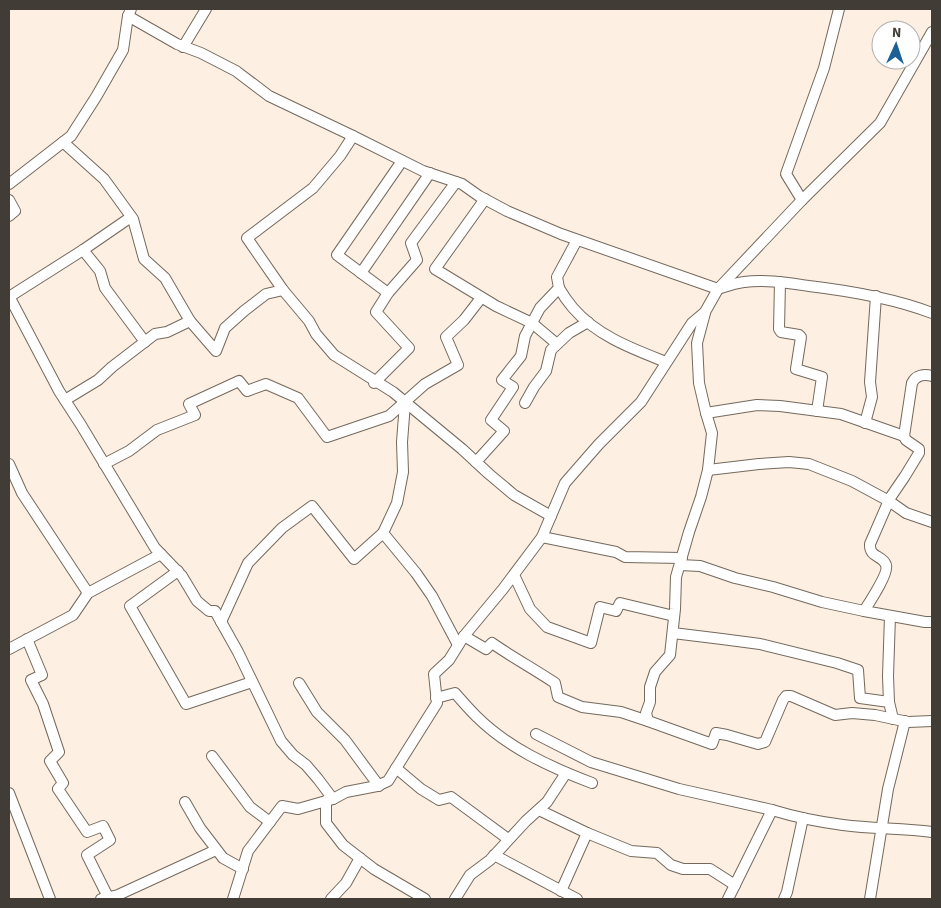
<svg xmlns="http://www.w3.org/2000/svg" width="941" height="908" viewBox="0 0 941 908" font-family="'Source Sans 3',sans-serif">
  <rect width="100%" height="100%" fill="#fdefe2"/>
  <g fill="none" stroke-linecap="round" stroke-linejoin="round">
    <g stroke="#74695d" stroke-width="12">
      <g id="minor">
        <path d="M128,16L177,44L201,53L236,71L269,96L353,136L423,171L462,184L479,196L507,211L561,234L718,289C727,286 735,283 744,282C765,279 788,283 809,286C851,291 893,298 932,313"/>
        <polyline points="183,47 206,9"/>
        <polyline points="353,136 340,156 313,188 247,238 283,290 309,321 316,334 334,355 393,392 462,449 489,474 514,495 551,516"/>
        <polyline points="63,142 104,179 133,219 144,259 165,278 190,321 216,351 225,328 244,311 266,294 283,290"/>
        <polyline points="9,184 71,136 96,97 123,50 128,16 131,9"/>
        <polyline points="485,199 435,269 496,306 532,323 557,344"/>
        <polyline points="9,200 15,211 9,216"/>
        <polyline points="802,200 786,174 824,68 839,9"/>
        <polyline points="83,250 100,271 105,288 145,342"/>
        <polyline points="361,273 430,173"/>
        <polyline points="780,282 779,329 781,332 799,335 801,337 796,369 822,377 817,411"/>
        <path d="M559,288C563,295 568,302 573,308C597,336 633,349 666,362"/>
        <polyline points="388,293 337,255 402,161"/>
        <polyline points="9,296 59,391 81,425 155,548 182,576 197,601 209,611 215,611 238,652 281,741 293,755 306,765 318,779 333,799"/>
        <polyline points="9,297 83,250 131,217"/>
        <polyline points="705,313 697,343 699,383 706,413 712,433 708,470 701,497 689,532 676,577 675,609 670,655 655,672 650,687 650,702 646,713 648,721 712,744 716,733 727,735 758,744 765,742 783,700 786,696 791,696 835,715 852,713 875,715 908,722 932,721"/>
        <polyline points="374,383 409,348 376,312 388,293 417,260 411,243 456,182"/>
        <polyline points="65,400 98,380 112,367 155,334 167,332 190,321"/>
        <polyline points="525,403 534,387 546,371 551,350 569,333 588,322"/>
        <polyline points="706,413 757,405 780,406 841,414 904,436"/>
        <polyline points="865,423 872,397 870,382 876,296"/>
        <polyline points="476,462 504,431 491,420 513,387 502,380 521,356 525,336 540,308 559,288 557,277 577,240"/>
        <polyline points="9,464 22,493 88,593"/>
        <polyline points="104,464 129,451 157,430 195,415 189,404 239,381 247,391 266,384 298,398 327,437 389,416 425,384 458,365 446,337 464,320 481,298"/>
        <polyline points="708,470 759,464 789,462 809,464 852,481 889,501 906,513 932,522"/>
        <polyline points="383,533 397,503 403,472 402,442 405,403"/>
        <polyline points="542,537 616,552 625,557 682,558"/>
        <polyline points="680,565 700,566 735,578 773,587 822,602 864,611 925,622 932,622"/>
        <polyline points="178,571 130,606 186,704 252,682"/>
        <polyline points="514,575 530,609 547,627 591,643 600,607 616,611 620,603 674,616"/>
        <path d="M864,611C869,603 889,573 886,565C883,555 869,558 870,544L890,498L905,476L919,453V449L906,440L904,436L912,383C916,375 924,374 932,376"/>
        <polyline points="221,622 248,563 282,528 312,506 354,559 383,533 416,573 432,596 458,645"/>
        <polyline points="673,633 722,639 760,644 837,663 858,670 860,698 889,702 893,719"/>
        <path d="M464,636L486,649L492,643C512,657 534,669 555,683L558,697L582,707L621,712L648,721"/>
        <polyline points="27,639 42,675 31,680 43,704 59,752 50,761 63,783 58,789 87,832 103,826 110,840 87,855 108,897"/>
        <polyline points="9,649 73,615 88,593 161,554"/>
        <polyline points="299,683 317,712 345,740 379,786"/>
        <path d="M436,698L455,693C462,701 469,709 476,716C508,748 550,767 592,783"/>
        <polyline points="889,702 888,676 890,616"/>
        <path d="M536,734L591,762L679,789L772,810C795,817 820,822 843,825C873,829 903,828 932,832"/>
        <polyline points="212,756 250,807 270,822"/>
        <polyline points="396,768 421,789 439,800 451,797 508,839"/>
        <polyline points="9,793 50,899 49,899"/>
        <polyline points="326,801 326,823 343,845 374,869 425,899"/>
        <polyline points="185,802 200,828 223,858 243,869"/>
        <polyline points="539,810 587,833 631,851 657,853 671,865 683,869 710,869 735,885"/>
        <polyline points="494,855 577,899"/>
        <polyline points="561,891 587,833"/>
        <polyline points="101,899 118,895 216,850"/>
        <polyline points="233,899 248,851 282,806 298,809 333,799 346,792 377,786 388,781 437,703 434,674 449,660 464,636 503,589 542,537 565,483 599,444 641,402 692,323 705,312 718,289 802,200 880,123 932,32"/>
        <polyline points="331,899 346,883 360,858"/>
        <polyline points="455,899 470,875 490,860 526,821 547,802 566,773"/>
        <polyline points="728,899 772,810"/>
        <polyline points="784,899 787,892 803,818"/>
        <polyline points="870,899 888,789 905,721"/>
      </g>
    </g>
    <use href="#minor" stroke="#fff" stroke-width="10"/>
  </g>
  <rect width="941" height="908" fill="none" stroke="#413c36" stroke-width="20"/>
  <g transform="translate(896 45) rotate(3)"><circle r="24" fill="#ffffff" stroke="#b3b1af"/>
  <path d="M0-4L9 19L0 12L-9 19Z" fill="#1c6095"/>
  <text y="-8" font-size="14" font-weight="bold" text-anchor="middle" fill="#413c36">N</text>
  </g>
</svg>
